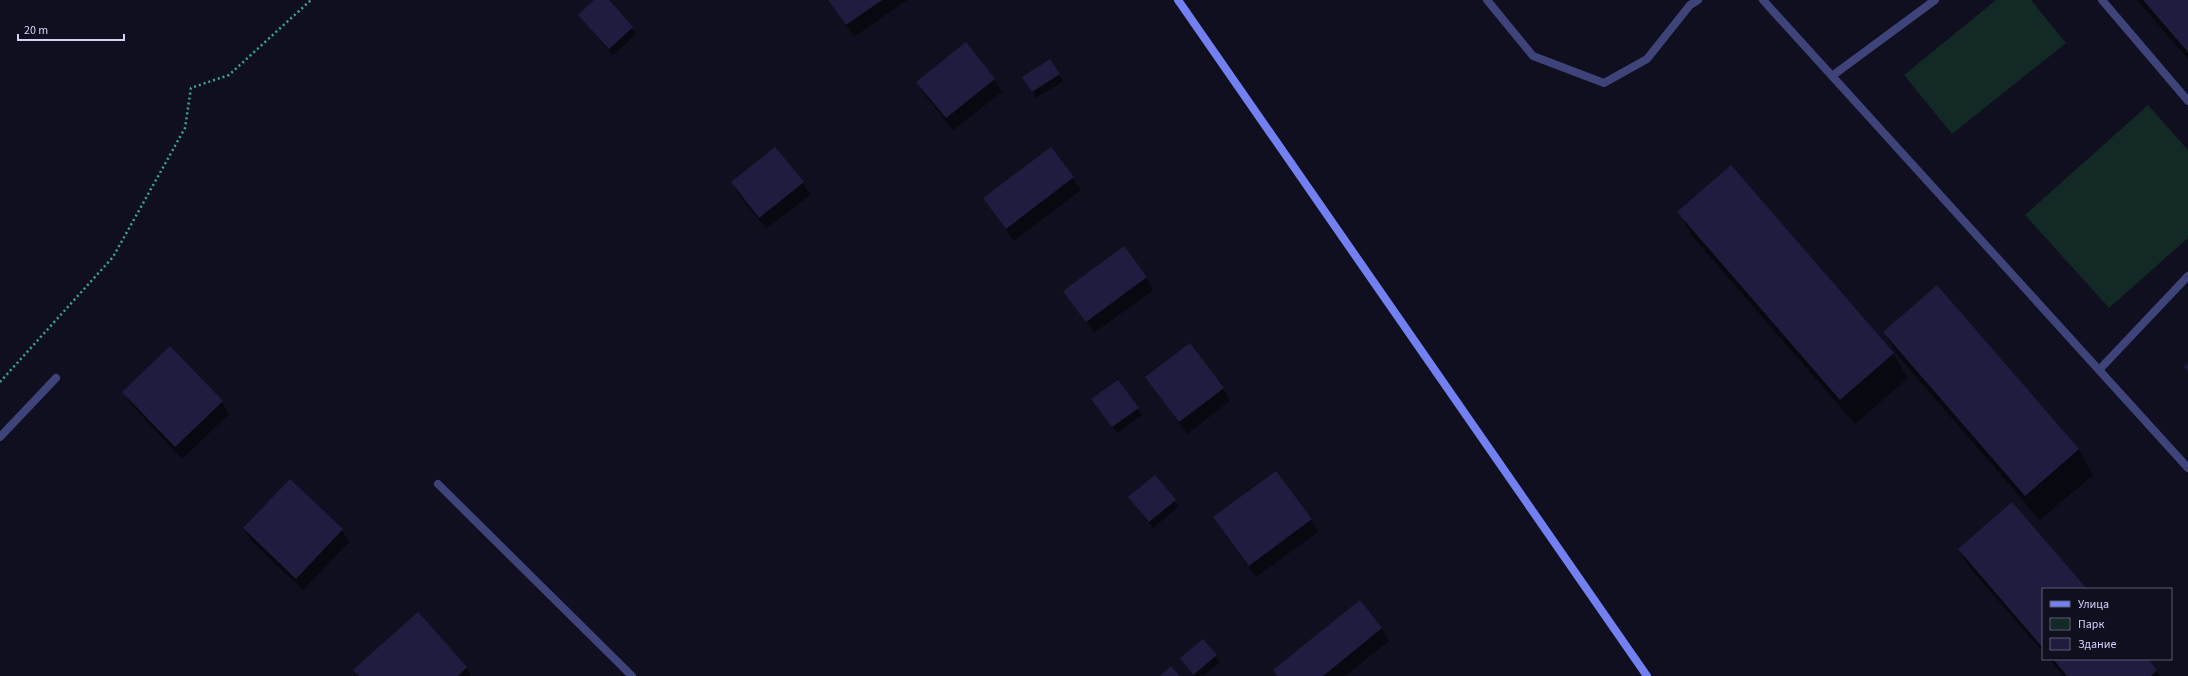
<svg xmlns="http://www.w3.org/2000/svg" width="2188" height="676" viewBox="0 0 2188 676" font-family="'Source Sans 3',sans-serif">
  <rect width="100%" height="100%" fill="#0f0f1f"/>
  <g fill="#122925">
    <polygon points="1996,0 2031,0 2066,43 1952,134 1904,75"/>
    <polygon points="2148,105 2188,150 2188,238 2109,308 2025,215"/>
  </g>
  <g fill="#0007">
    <polygon points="596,0 607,0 636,34 613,55 579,15"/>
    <polygon points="828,0 907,0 854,37"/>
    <polygon points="2137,0 2188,0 2188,59"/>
    <polygon points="1059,75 1063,81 1036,98 1027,83"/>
    <polygon points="994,79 1002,92 953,130 925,95 918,83"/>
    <polygon points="1051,148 1081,190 1014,241 984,198"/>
    <polygon points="732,182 803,183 810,195 766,229 739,195"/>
    <polygon points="1679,212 1893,354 1908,378 1855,424 1693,237"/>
    <polygon points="1146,277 1153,290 1094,333 1065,291"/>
    <polygon points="1937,286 2079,450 2093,475 2040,520 1899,357 1884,332"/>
    <polygon points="170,348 222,402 229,414 182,459 131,404 124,392"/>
    <polygon points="1146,377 1223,388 1230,401 1187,434"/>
    <polygon points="1118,381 1142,415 1117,433 1096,405"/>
    <polygon points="1175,501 1178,507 1153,528 1133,503"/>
    <polygon points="1214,518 1311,520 1318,532 1256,577"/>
    <polygon points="244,529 342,530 349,542 303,590 251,541"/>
    <polygon points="1959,549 2086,589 2043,589 2043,652 1969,567"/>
    <polygon points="418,614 467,668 471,676 358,676 354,670"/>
    <polygon points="1382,628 1389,641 1345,676 1277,676"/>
    <polygon points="1216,656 1220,662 1203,676 1194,676 1181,659"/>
    <polygon points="2049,659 2146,659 2160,676 2064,676"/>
  </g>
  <g fill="#1f1d3f">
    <polygon points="594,0 609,0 633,27 609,49 578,15"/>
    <polygon points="828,0 882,0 846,25"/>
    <polygon points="2143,0 2188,0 2188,52"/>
    <polygon points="966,42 995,79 946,118 916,82"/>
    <polygon points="1050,59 1060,74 1032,92 1022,77"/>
    <polygon points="775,147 804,182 759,218 731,182"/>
    <polygon points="1051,147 1074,177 1006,229 983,198"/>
    <polygon points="1731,165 1894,353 1840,400 1677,212"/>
    <polygon points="1124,246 1147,277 1086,322 1063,291"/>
    <polygon points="1937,285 2079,449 2025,496 1883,332"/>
    <polygon points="1190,343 1224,388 1179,422 1145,377"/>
    <polygon points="170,346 223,401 175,447 122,392"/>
    <polygon points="2188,363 2188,371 2184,367"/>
    <polygon points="1118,380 1139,408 1112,427 1091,399"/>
    <polygon points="1276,471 1312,519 1249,566 1213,517"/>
    <polygon points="1155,475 1176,500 1149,522 1128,497"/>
    <polygon points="290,479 343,529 296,579 243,528"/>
    <polygon points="2012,502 2087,589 2043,589 2043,648 1958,549"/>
    <polygon points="1360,600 1382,628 1323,676 1277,676 1273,670"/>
    <polygon points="418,612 467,667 458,676 359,676 353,670"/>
    <polygon points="1203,639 1217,655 1193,675 1180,658"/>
    <polygon points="2053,659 2148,659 2157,670 2151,676 2067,676"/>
    <polygon points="1171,666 1180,676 1160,676"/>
  </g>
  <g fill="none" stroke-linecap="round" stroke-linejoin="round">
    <polyline stroke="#39a792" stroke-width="2.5" stroke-dasharray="2 3" stroke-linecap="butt" points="0,382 113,257 185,128 191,88 229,75 311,0"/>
    <g stroke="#3e447a" stroke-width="8">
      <polyline points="2102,0 2188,101"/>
      <polyline points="2099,370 2188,276"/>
      <polyline points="0,437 56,378"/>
      <polyline points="438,484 632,676"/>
    </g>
    <g stroke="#3e447a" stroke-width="8">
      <polyline points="1487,0 1533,56 1604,83 1647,59 1690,5 1698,0"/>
      <polyline points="1763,0 2188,468"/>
      <polyline points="1832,76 1935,0"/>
    </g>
    <polyline stroke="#7280f2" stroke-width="8" points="1178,0 1647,676"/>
  </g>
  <rect x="2042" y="588" width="130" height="72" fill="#0f0f1f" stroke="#5d5d77"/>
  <rect x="2050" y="601" width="20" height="6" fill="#7280f2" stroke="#5d5d77"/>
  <text x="2078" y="608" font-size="12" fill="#d2d2fb">Улица</text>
  <rect x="2050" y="618" width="20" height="12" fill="#122925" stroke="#5d5d77"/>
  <text x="2078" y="628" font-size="12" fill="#d2d2fb">Парк</text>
  <rect x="2050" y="638" width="20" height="12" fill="#1f1d3f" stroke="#5d5d77"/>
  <text x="2078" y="648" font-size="12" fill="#d2d2fb">Здание</text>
  <path d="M18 34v6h106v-6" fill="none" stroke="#d2d2fb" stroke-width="2"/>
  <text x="24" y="34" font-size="12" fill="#d2d2fb" stroke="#0f0f1f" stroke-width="3" paint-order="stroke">20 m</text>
</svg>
